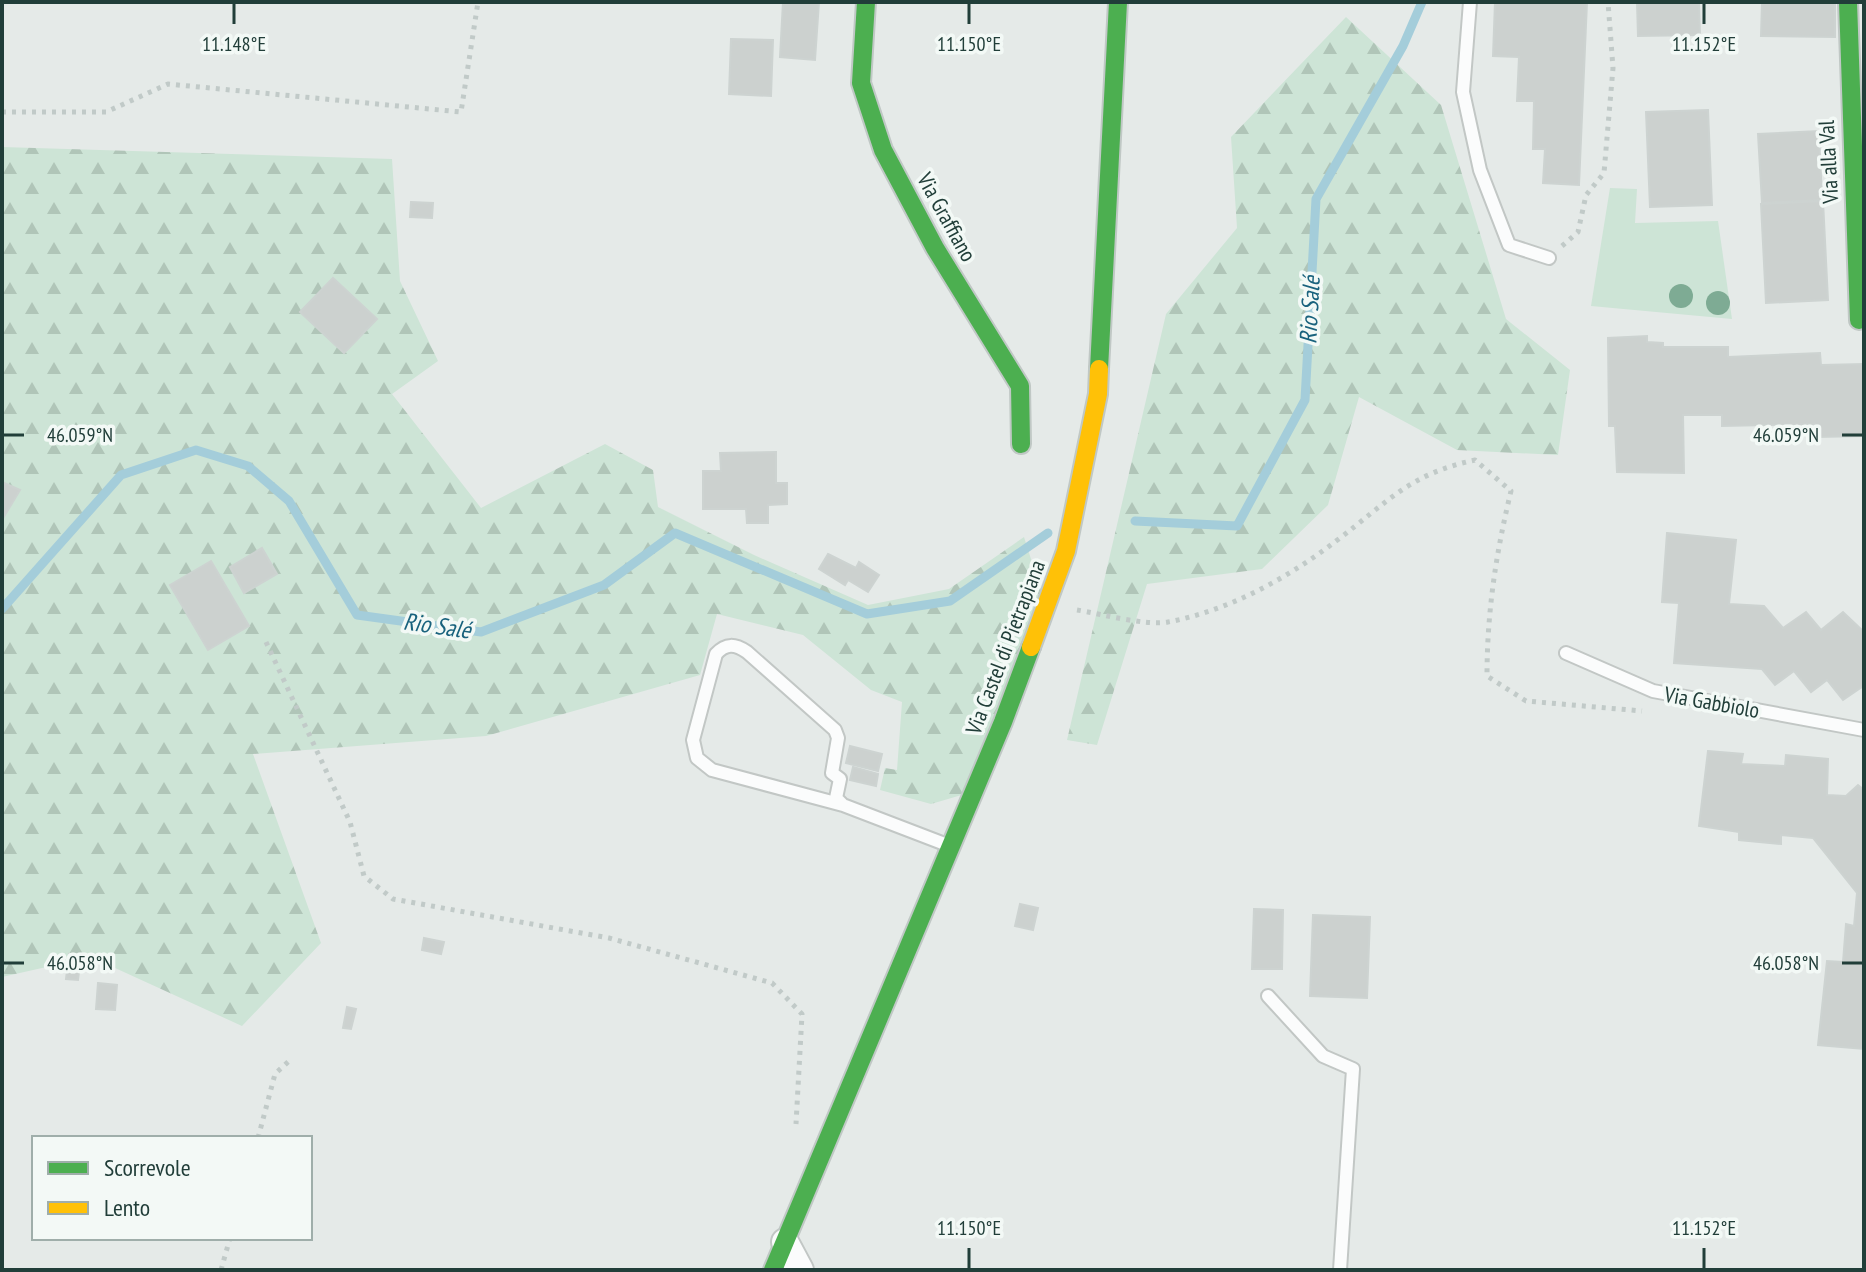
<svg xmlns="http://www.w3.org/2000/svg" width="1866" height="1272" viewBox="0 0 1866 1272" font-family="'PT Sans Narrow',sans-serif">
  <defs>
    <pattern id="forest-firs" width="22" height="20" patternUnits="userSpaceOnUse" patternTransform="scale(2)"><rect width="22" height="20" fill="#cde4d6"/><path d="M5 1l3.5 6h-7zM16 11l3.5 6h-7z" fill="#b0c5b8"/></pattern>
  </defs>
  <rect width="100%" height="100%" fill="#e5eae8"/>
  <g fill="url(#forest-firs)">
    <polygon points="1346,17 1441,105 1506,319 1570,370 1558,455 1457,450 1359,397 1328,505 1262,569 1147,584 1097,745 1067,740 1166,314 1237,228 1231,137"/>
    <polygon points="2,147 392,159 400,281 438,361 392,394 481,508 605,444 653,470 658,507 754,555 868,605 949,589 1024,537 1044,600 965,794 931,804 880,790 885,768 897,770 902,702 871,690 803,635 717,614 700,675 486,736 253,754 321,943 242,1026 91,957 2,977"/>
  </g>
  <polygon fill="#cde4d6" points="1610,188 1637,189 1635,223 1718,221 1732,319 1591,306"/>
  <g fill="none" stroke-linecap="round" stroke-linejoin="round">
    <g stroke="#a4cdda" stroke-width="9">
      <polyline points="1135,521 1237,526 1305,400 1316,199 1403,46 1422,2"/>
      <polyline points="2,609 121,475 196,450 248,466 289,501 357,615 481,632 604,585 675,533 867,614 950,601 1048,533"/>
    </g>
  </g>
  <g fill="#ccd1cf" stroke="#cdd3d1" stroke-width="2">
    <polygon points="783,2 819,2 815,60 780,57"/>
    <polygon points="1495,2 1587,2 1579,185 1543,183 1545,149 1533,149 1534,101 1517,101 1519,57 1493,56"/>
    <polygon points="1637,2 1699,2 1700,35 1638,36"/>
    <polygon points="1762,2 1835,2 1835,37 1761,36"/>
    <polygon points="731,39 773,40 771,96 729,94"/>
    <polygon points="1708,110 1712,205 1650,207 1646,112"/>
    <polygon points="1819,131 1822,200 1762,203 1758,134"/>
    <polygon points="1823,201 1828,300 1766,303 1761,204"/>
    <polygon points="411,202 433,203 432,218 410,217"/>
    <polygon points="333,278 377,319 344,353 300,312"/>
    <polygon points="1647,336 1647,342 1663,343 1663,347 1728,347 1728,357 1820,353 1821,365 1864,364 1864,436 1816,437 1815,424 1722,426 1722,415 1683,415 1684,473 1617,472 1615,426 1609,426 1608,338"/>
    <polygon points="776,452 776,483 787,483 787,504 768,505 768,523 747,523 746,509 703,509 703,471 721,471 720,453"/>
    <polygon points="2,482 20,490 2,520"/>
    <polygon points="1667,533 1736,540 1729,604 1764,606 1783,628 1806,612 1821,630 1843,612 1864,632 1864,689 1862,687 1843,700 1827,680 1811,692 1794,671 1775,685 1762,669 1674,663 1679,603 1662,602"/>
    <polygon points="262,548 277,574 244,593 230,567"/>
    <polygon points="828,554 856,568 859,562 879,575 868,592 848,580 845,585 819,569"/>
    <polygon points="211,561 249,626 208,650 170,585"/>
    <polygon points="850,746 882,754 878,771 846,763"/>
    <polygon points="1708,751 1743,754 1741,764 1785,766 1786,755 1828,759 1827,795 1846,796 1858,785 1864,790 1864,1049 1818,1045 1827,961 1843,962 1846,924 1854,926 1857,893 1813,838 1781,835 1781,844 1739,840 1739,832 1699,826"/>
    <polygon points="853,767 878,774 876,786 850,780"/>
    <polygon points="1020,904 1038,908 1033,930 1015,926"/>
    <polygon points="1254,909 1283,910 1282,969 1252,969"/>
    <polygon points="1313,915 1370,917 1367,998 1310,996"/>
    <polygon points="424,938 444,942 441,954 422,950"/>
    <polygon points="69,954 81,956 78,980 66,979"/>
    <polygon points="98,983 117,985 115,1010 96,1009"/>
    <polygon points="347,1007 356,1009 351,1029 343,1028"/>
  </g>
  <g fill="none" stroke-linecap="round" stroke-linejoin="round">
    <g stroke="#c2c7c5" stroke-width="16">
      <g id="lane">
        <polyline points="1470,2 1463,92 1480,170 1509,245 1549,258"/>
        <polyline points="1566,653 1653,691 1864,730"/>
        <path d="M843,805L836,798L840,779L832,773L838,738L835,730L747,652C735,644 726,643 716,654L693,740L697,758L712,770L843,805L950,846"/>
        <polyline points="1268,996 1323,1056 1353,1069 1340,1270"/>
      </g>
    </g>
    <g stroke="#c2c7c5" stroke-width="30">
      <polyline id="street" points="785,1242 800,1270"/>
    </g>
    <g stroke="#c0c8c5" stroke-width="22">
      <g id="fast">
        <polyline points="866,2 861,83 883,150 935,248 1020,386 1021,444"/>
        <polyline points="1848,2 1859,320"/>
        <polyline points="1099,369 1118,2"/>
        <polyline points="773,1270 1003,722 1031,647"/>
      </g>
    </g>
    <g stroke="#c0c8c5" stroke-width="22">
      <polyline id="slow" points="1031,647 1066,551 1098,394 1099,369"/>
    </g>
    <g stroke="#c1cac8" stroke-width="5" stroke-dasharray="4 6" stroke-linecap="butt">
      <polyline points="2,112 106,112 168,84 461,112 478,2"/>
      <polyline points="1562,246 1578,232 1586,195 1604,173 1613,68 1608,2"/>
      <path d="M1077,610C1102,614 1145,626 1168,622C1228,611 1288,578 1336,541C1388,502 1409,474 1475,460L1511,491C1496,553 1487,612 1487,676L1526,701L1642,711"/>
      <polyline points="266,642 350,822 364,876 393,899 609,938 772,983 802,1014 796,1124"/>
      <polyline points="258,1138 275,1074 289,1061"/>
      <polyline points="221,1270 230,1238"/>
    </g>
    <use href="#lane" stroke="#fbfcfc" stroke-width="12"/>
    <use href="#street" stroke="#fbfcfc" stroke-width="26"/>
    <use href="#fast" stroke="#4caf50" stroke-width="18"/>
    <use href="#slow" stroke="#ffc107" stroke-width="18"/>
  </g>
  <g fill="#7eab94">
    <circle cx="1681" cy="296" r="12"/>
    <circle cx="1718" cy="303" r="12"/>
  </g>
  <path fill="none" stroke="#213e39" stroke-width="3" d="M234,4V24M969,4V24M1704,4V24M4,435H24M1842,435H1862M4,963H24M1842,963H1862M969,1248V1268M1704,1248V1268"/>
  <g text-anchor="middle" stroke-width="7" stroke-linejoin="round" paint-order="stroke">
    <g font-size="22" fill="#213e39" stroke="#f3f9f6">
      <text transform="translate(1828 162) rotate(-93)" y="8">Via alla Val</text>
      <text transform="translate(947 217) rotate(61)" y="8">Via Graffiano</text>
      <text transform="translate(1005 647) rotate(-69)" y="8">Via Castel di Pietrapiana</text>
      <text transform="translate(1712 702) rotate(10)" y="8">Via Gabbiolo</text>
    </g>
    <g font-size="24" font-style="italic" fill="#19627d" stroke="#f3f9f6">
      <text transform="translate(1310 310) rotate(-87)" y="8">Rio Salé</text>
      <text transform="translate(437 626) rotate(8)" y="8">Rio Salé</text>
    </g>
  </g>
  <g font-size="20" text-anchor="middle" fill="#213e39" stroke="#f3f9f6" stroke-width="7" stroke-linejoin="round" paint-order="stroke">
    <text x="234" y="51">11.148°E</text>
    <text x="969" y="51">11.150°E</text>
    <text x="1704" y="51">11.152°E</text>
    <text x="80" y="442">46.059°N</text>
    <text x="1786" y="442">46.059°N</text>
    <text x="80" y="970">46.058°N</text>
    <text x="1786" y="970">46.058°N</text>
    <text x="969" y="1235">11.150°E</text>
    <text x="1704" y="1235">11.152°E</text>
  </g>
  <rect width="1866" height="1272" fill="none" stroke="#213e39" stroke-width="8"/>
  <rect x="32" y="1136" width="280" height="104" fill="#f3f9f6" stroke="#9faeaa" stroke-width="2"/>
  <rect x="48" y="1162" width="40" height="12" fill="#4caf50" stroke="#9faeaa" stroke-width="2"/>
  <text x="104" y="1176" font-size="24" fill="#213e39">Scorrevole</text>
  <rect x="48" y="1202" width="40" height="12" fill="#ffc107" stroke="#9faeaa" stroke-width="2"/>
  <text x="104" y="1216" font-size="24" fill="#213e39">Lento</text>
</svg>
